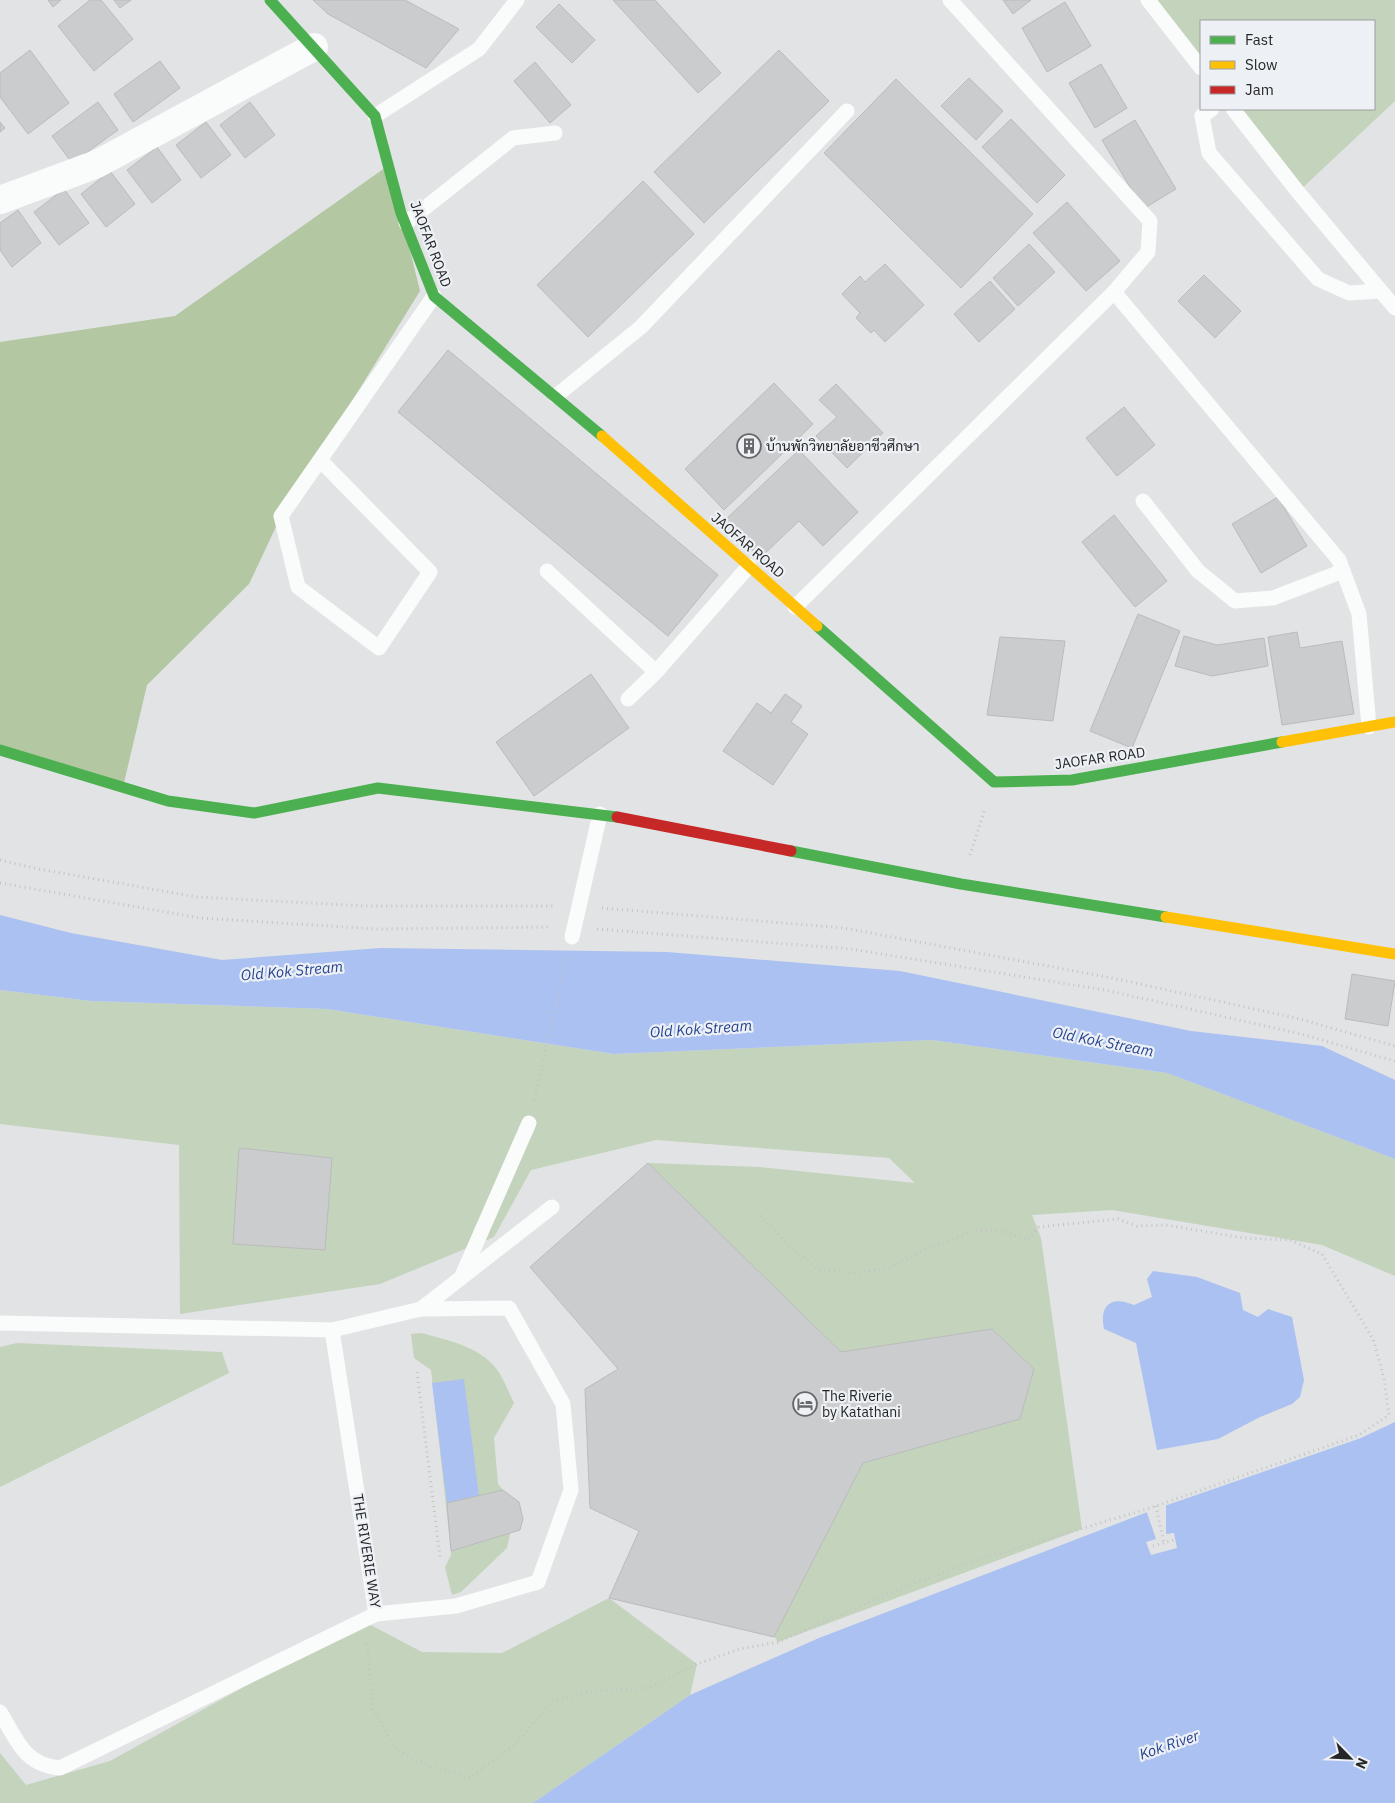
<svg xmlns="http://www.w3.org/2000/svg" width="1395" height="1803" viewBox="0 0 1395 1803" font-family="'IBM Plex Sans',Sarabun,sans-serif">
  <rect width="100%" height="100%" fill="#e1e3e5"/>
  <g fill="#c4d3bb">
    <polygon points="1147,0 1395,0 1395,101 1298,192 1232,109 1374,109 1374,21 1201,21 1201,69"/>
    <polygon points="0,990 91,1001 327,1009 614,1054 932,1040 1167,1073 1395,1159 1395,1276 1322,1245 1112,1210 1032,1215 1041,1238 1082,1529 778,1642 774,1636 863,1463 1020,1419 1034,1369 992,1329 841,1352 648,1163 760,1167 915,1183 889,1158 656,1140 531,1170 494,1237 380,1284 180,1314 179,1145 0,1124"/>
    <path d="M422,1333C449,1341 484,1347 500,1374C505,1383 509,1393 514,1403L494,1438L498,1484L516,1505L507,1548L461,1592L452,1595L445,1567L451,1555V1551L431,1370L414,1358L411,1334Z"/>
    <polygon points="17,1343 222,1352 229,1373 0,1487 0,1347"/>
    <polygon points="609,1598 697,1664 690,1695 533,1803 0,1803 0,1753 26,1785 110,1761 363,1621 422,1652 502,1653"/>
  </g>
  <polygon fill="#b2c7a2" points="389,165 420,291 281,516 249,584 147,685 123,787 0,750 0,342 175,316"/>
  <g fill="#abc1f1">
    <polygon points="0,915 71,933 222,960 381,948 667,952 900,971 1191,1031 1322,1046 1395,1080 1395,1159 1167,1073 932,1040 614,1054 327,1009 91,1001 0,990"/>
    <path d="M1153,1271L1197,1277L1240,1293L1243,1310L1258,1317L1268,1309L1292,1317L1304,1380L1300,1397L1292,1404L1260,1417L1218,1439L1157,1450L1136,1343L1104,1329C1099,1305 1111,1295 1134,1305L1152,1297L1147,1279Z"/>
    <polygon points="464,1379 479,1496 447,1503 432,1383"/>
    <polygon points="1395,1422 1395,1803 533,1803 690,1695 819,1638 1150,1511 1361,1438"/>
  </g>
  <polygon fill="#e1e3e5" points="1166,1503 1166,1534 1174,1533 1177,1548 1151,1555 1146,1542 1156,1539 1146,1510"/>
  <g fill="#cbcccd" stroke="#babbbc">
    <polygon points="48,0 61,0 53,7"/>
    <polygon points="90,0 101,0 133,39 94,71 58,26"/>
    <polygon points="114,0 131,0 120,8"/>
    <polygon points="313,0 405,0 459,29 426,68 328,14"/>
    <polygon points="613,0 655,0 721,73 698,93"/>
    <polygon points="1003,0 1031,0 1013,14"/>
    <polygon points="1065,2 1091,46 1047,72 1022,28"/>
    <polygon points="559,4 595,40 572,63 536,27"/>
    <polygon points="30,50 69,103 28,134 0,97 0,73"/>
    <polygon points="779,50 829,101 704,223 654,172"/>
    <polygon points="160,61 180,88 133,122 114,94"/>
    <polygon points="535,62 571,105 550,123 514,81"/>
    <polygon points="1101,64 1127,108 1095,128 1069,83"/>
    <polygon points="969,78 1003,111 976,140 941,106"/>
    <polygon points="896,79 1033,214 961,288 824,153"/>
    <polygon points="98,102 118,130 72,163 52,136"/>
    <polygon points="250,102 275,135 245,158 220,125"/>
    <polygon points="1011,119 1065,175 1037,203 982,147"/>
    <polygon points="1135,120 1176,189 1143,209 1102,140"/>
    <polygon points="0,122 5,128 0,132"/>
    <polygon points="206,122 231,155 201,178 176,145"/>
    <polygon points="157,147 181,180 152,203 127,170"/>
    <polygon points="110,171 135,204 106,227 81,194"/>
    <polygon points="643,181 694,234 588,337 537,285"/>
    <polygon points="64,189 89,223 59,245 34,212"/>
    <polygon points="1067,202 1120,261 1086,291 1033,233"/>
    <polygon points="18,210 41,243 12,267 0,250 0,223"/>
    <polygon points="1029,244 1055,272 1018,306 993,278"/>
    <polygon points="885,264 924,305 885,342 874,330 871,333 856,318 860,313 842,294 860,276 865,282"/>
    <polygon points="1204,275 1241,311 1215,338 1178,301"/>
    <polygon points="990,281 1015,309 979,342 954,314"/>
    <polygon points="448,350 718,575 668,636 398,412"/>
    <polygon points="774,383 813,424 724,510 685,469"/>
    <polygon points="836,384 883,433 847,468 816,436 837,417 819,400"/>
    <polygon points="1124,407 1155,445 1117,476 1086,438"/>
    <polygon points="799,450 858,512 823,546 799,521 760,558 724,521"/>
    <polygon points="1278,497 1307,546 1261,573 1232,524"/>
    <polygon points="1114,515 1167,581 1135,607 1082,542"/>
    <polygon points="1138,614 1180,631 1132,748 1090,731"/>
    <polygon points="1297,632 1300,648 1342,641 1354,714 1282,725 1268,637"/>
    <polygon points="1184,636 1217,645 1264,638 1268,666 1212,676 1175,666"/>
    <polygon points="1000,637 1065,641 1053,721 987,715"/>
    <polygon points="591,674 629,728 534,796 496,742"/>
    <polygon points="785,694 802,706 791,722 808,734 773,785 723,751 757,703 771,713"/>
    <polygon points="1352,974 1395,981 1388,1026 1345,1019"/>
    <polygon points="239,1148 332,1158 325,1250 233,1244"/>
    <polygon points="648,1163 841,1352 992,1329 1034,1369 1020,1419 863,1463 774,1637 609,1598 639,1531 590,1508 585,1389 618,1369 530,1267"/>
    <polygon points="503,1490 519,1502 523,1519 520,1530 451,1551 447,1503"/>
  </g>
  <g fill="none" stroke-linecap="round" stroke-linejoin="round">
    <g stroke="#c4c4c4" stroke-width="3" stroke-dasharray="1 4" stroke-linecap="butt">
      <polyline points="970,855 985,809"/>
      <polyline points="0,860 39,869 197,897 366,906 556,906"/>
      <polyline points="0,883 200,918 377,929 551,927"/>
      <polyline points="602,908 844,928 1112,978 1296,1018 1395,1046"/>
      <polyline points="597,929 851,949 1105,990 1301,1034 1395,1061"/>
      <polyline points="534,1100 567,958"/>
      <polyline points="417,1372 440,1557"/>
      <polyline points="1156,1506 1164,1543"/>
      <polyline points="1153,1546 1174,1540"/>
      <polyline points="367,1644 373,1709 397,1751 430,1766 470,1778 515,1745 551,1702 593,1691 650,1688 697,1664 740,1649 778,1642 894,1591 974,1561 1150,1508 1359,1435 1389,1415 1384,1378 1373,1339 1322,1254 1290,1240 1244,1238 1166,1225 1137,1226 1118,1219 1039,1227 1028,1240 999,1230 977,1230 922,1251 889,1268 854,1273 818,1269 785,1242 759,1213"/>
    </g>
    <g stroke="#fafbfb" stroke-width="15">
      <polyline points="1148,0 1201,68"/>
      <polyline points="1212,109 1202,116 1209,153 1318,279 1349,293 1380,291"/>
      <polyline points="1233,109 1298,192 1395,308"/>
      <polyline points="375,116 479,49 517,0"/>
      <polyline points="406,223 513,138 555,133"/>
      <polyline points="1114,292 1339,560 1359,614 1369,727"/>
      <polyline points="556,396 641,327 847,111"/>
      <polyline points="320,460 430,572 379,648 298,587 281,516 434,296"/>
      <polyline points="1143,501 1198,571 1235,601 1273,598 1343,571"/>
      <polyline points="547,571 656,672"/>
      <polyline points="795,607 1114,292 1148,252 1150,221 950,0"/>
      <polyline points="628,699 656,672 749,566"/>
      <polyline points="572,937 600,814"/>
      <polyline points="461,1278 529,1123"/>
      <polyline points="421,1309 552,1207"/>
      <polyline points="0,1323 332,1330 421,1309 509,1308 563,1404 571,1490 538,1582 456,1606 376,1614 332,1330"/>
      <path d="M0,1712C17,1740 24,1765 60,1768L376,1614"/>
    </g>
    <polyline stroke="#fafbfb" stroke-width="28" points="0,200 97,164 314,47"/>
    <g stroke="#4caf50" stroke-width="11">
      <polyline points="270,0 375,116 401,213 434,296 602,436"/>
      <polyline points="817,626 994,782 1072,780 1282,742"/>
      <polyline points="0,750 168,801 254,813 378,788 617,817"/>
      <polyline points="791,851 961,884 1166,917"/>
    </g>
    <g stroke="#ffc107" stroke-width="11">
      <polyline points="602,436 817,626"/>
      <polyline points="1282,742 1395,722"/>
      <polyline points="1166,917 1395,954"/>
    </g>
    <polyline stroke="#c62828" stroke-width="11" points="617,817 791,851"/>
  </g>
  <defs>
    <g id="building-ring" transform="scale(1.25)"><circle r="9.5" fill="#edf0f4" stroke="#66686a" stroke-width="1.5"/><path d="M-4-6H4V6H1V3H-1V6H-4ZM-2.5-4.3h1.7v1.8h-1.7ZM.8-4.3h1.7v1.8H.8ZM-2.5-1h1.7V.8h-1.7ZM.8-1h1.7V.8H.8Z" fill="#66686a"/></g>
    <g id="hotel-ring" transform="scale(1.25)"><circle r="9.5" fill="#edf0f4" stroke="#66686a" stroke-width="1.5"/><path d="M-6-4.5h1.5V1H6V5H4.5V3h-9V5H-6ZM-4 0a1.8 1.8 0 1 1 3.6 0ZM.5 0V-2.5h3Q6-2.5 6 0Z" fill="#66686a"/></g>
  </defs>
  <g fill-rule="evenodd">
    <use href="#building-ring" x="749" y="446"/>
    <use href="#hotel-ring" x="805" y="1404"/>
  </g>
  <g text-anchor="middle" stroke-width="4.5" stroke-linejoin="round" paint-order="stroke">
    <g font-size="14" fill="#242627" stroke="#edf0f4">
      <text transform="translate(431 244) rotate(69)" y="5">JAOFAR ROAD</text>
      <text transform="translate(748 545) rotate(41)" y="5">JAOFAR ROAD</text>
      <text transform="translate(1100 758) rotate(-8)" y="5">JAOFAR ROAD</text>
      <text transform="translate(367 1551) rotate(81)" y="5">THE RIVERIE WAY</text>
    </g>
    <g font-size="14" fill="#242627" stroke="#edf0f4" text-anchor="start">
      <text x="766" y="451">บ้านพักวิทยาลัยอาชีวศึกษา</text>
      <text x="822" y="1401">The Riverie<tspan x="822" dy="16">by Katathani</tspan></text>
    </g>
    <g font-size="15" font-style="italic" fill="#254391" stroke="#edf0f4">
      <text transform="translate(292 971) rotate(-5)" y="5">Old Kok Stream</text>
      <text transform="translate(701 1029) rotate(-4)" y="5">Old Kok Stream</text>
      <text transform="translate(1103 1042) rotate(11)" y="5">Old Kok Stream</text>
      <text transform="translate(1169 1745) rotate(-19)" y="5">Kok River</text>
    </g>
  </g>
  <rect x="1200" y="20" width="175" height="90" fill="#edf0f4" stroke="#9d9fa2"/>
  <rect x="1210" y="36" width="25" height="8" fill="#4caf50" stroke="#9d9fa2"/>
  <text x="1245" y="45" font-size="15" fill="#242627">Fast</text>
  <rect x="1210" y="61" width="25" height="8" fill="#ffc107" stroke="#9d9fa2"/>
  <text x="1245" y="70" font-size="15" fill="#242627">Slow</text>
  <rect x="1210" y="86" width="25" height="8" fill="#c62828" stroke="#9d9fa2"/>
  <text x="1245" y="95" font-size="15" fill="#242627">Jam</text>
  <g transform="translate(1350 1758) rotate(114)" stroke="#edf0f4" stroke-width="4" paint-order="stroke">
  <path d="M0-4L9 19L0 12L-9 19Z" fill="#242627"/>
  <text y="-8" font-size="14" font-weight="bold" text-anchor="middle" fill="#242627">N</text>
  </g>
</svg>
